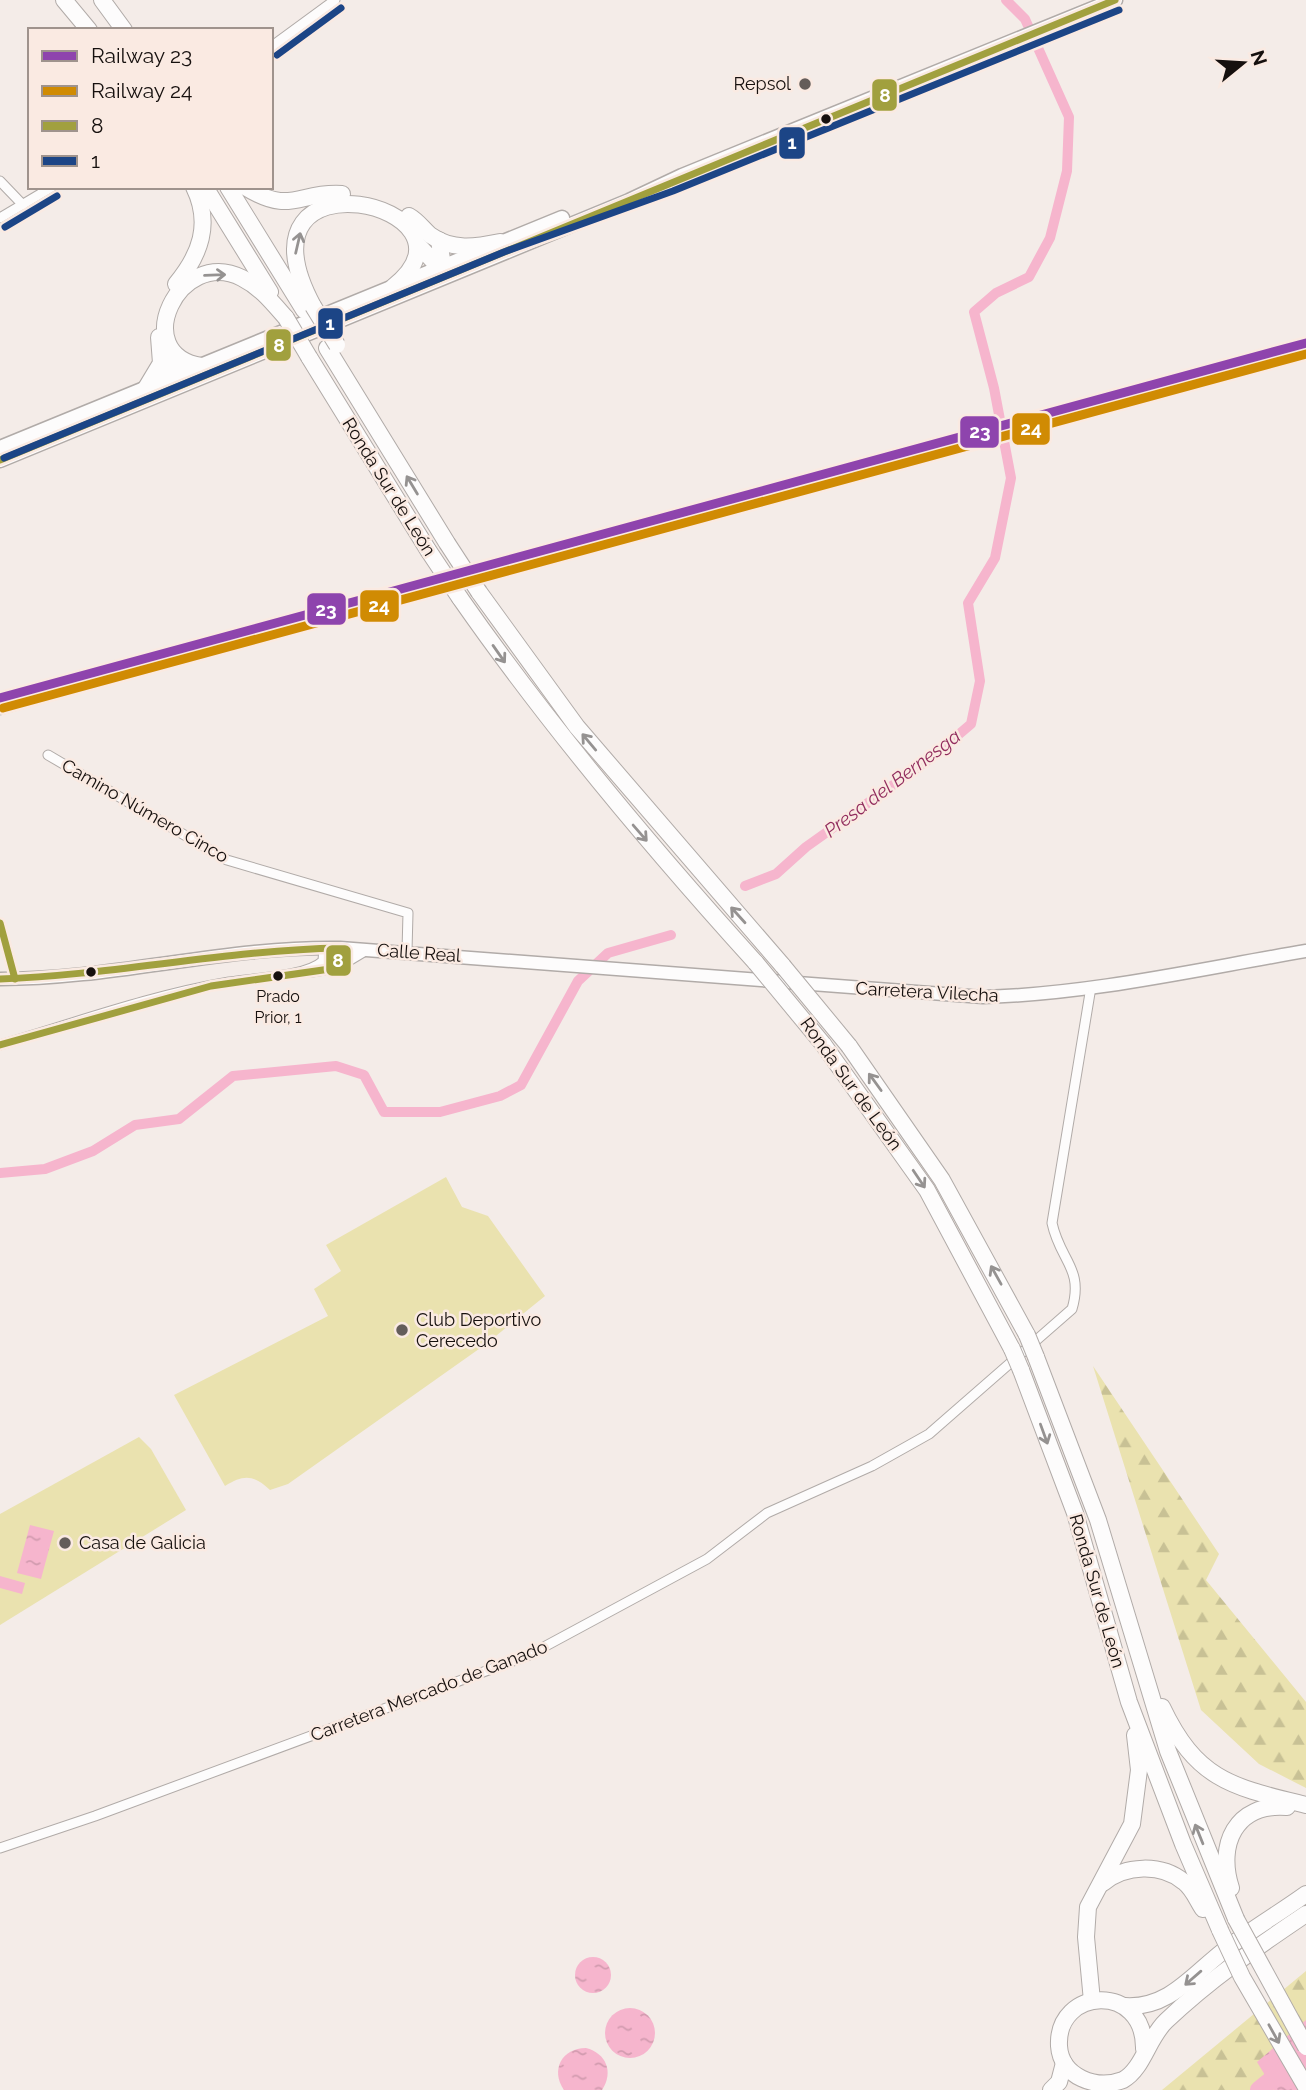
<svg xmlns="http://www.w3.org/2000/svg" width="1306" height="2090" viewBox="0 0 1306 2090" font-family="Raleway,sans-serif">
  <defs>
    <pattern id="forest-firs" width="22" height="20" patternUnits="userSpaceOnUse" patternTransform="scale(1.75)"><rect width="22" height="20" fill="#eae2af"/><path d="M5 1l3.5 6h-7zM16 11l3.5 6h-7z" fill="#c8c195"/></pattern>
    <pattern id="water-ripples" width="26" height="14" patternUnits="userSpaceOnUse" patternTransform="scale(1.75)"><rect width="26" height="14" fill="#f6b5cd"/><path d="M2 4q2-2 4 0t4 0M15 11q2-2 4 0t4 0" fill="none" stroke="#d29baf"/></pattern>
  </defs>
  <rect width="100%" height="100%" fill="#f4ece8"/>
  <g fill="url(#forest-firs)">
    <polygon points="1093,1366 1219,1554 1206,1580 1306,1702 1306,1788 1259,1764 1201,1710"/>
    <polygon points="1306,1971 1306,2090 1162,2090"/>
  </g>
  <g fill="#eae2af">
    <path d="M446,1177L462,1207L488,1216L545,1296L486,1344L288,1484L270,1490C254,1475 244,1474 225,1486L174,1395L328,1316L314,1289L341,1271L326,1245Z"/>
    <polygon points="139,1437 151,1449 186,1510 0,1625 0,1514"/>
  </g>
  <g fill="url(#water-ripples)">
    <polygon points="30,1525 54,1531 41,1579 17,1573"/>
    <polygon points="0,1576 25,1583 22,1594 0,1588"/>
    <circle cx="593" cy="1975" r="18"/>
    <circle cx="630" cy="2033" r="25"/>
    <polygon points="1306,2020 1306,2090 1274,2090 1257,2062"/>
    <path d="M586,2048C606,2053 614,2072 602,2090H564C550,2070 562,2048 586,2048Z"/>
  </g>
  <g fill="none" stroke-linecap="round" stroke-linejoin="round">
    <g stroke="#f6b5cd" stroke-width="10">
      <polyline points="745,886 776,874 806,847 931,758 971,724 980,681 968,603 995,558 1011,478 994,388 974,312 996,293 1029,277 1050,238 1067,171 1069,117 1025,19 1006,0"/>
      <polyline points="0,1173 45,1169 93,1151 135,1125 179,1119 233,1076 336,1066 364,1075 384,1112 440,1112 500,1096 521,1085 578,981 608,953 671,935"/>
    </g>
    <polyline stroke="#f6b5cd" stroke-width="18" points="1259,2090 1287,2067"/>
    <g stroke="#b1aba8" stroke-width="11">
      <g id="street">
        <polyline points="271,47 335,0"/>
        <polyline points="0,181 23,205"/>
        <polyline points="0,218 52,187"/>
        <polyline points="48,755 227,860 408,913 407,951"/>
        <polyline points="312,972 337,968 367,950"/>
        <path d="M0,1045C75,1023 152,995 229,982C253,978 306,977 323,961L324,947"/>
        <path d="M0,1848L95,1816L529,1655L707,1559L767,1513L872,1466L929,1434L1072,1309C1084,1268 1060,1261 1052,1223L1091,987"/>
      </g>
    </g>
    <g stroke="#b1aba8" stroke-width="15">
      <path id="secondary" d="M0,979C114,979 226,946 340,948L983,997C1091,994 1199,969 1306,951"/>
    </g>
    <g stroke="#b1aba8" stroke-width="17">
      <g id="primary">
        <polyline points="0,448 562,218"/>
        <polyline points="0,460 629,201 682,176 1115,0"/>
      </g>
    </g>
    <g stroke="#b1aba8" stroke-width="18">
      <g id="highway">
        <polyline points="64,0 89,30"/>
        <polyline points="102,0 124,30"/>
        <polyline points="205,187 270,292"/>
        <polyline points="228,187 304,310"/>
        <path d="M245,187C292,216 298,191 342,194"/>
        <path d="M409,216C418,221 423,229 430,235C452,251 476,247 500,242"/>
        <polyline points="419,246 435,263 443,266 439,240"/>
        <path d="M176,284C200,255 212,224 194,187"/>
        <path d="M313,306C225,143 497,205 393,287"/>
        <polyline points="327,348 447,543"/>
        <polyline points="309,357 428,550"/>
        <polyline points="161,363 172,377 174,357"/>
        <path d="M201,366C128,354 179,246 242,278C260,287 272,302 286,318"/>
        <polyline points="146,388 161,363 159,337"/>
        <polyline points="479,592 577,727 783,966"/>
        <path d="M460,598C550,727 650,846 756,963"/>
        <polyline points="823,1044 927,1190 1012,1349"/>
        <polyline points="849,1046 942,1180 1027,1335"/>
        <polyline points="1036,1357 1098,1520 1168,1751 1236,1919"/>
        <polyline points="1021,1370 1075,1513 1129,1702 1183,1844 1220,1930"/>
        <path d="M1162,1707C1197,1781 1233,1787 1306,1805"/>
        <path d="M1103,1883C1125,1865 1161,1863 1184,1882C1193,1889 1197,1900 1203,1909"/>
        <path d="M1231,1888C1217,1845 1235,1803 1287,1807"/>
        <polyline points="1092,2001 1086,1937 1088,1907 1132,1824 1139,1770 1135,1735"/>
        <path d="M1125,2006C1171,2009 1195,1971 1230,1946C1254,1928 1281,1912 1306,1894"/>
        <path d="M1144,2049C1145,1982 1056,1987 1059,2046C1061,2077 1096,2090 1123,2080C1143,2069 1148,2038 1166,2021C1209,1980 1257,1947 1306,1914"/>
        <polyline points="1051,2090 1059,2082 1064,2063"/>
      </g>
    </g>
    <use href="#street" stroke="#fdfcfc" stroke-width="9"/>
    <use href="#secondary" stroke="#fdfcfc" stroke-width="12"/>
    <use href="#primary" stroke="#fdfcfc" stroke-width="14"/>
    <use href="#highway" stroke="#fdfcfc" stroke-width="16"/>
    <g stroke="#c9c7c6" stroke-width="5">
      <polyline id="rail" points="0,713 562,557 1306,357"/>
    </g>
    <use href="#rail" stroke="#faeae2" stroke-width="2.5" stroke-dasharray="8" stroke-linecap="butt"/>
    <g stroke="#b1aba8" stroke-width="18" stroke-linecap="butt">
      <g id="highway-bridge">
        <polyline points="313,306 337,345"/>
        <polyline points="286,318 309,357"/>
        <polyline points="447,543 479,592"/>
        <polyline points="428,550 460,598"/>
        <polyline points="756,963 823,1044"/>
        <polyline points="783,966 849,1046"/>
        <polyline points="1027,1335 1036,1357"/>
        <polyline points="1012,1349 1021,1370"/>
        <polyline points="1236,1919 1306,2047"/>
        <polyline points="1220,1930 1242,1977 1306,2087"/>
      </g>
    </g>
    <use href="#highway-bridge" stroke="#fdfcfc" stroke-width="16"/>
    <g stroke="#faeae2" stroke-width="12">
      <g id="bus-1">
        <polyline points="0,460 1115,0"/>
        <polyline points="0,923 15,979"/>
        <path d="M0,979C114,975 226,950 340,948L337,968L211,986L0,1045"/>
      </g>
    </g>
    <g stroke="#faeae2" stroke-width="12">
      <g id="bus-2">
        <polyline points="277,55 341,8"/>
        <polyline points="5,227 57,196"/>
        <polyline points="4,458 504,252 673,191 1119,10"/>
      </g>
    </g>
    <use href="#bus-1" stroke="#a1a03e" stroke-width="7"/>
    <use href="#bus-2" stroke="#1c4586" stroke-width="7"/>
    <g stroke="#faeae2" stroke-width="14">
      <polyline id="rail-1" points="0,698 1306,343"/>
    </g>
    <g stroke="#faeae2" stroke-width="14">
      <polyline id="rail-2" points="3,708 1306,354"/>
    </g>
    <use href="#rail-1" stroke="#8e44ad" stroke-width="9"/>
    <use href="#rail-2" stroke="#d08b03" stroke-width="9"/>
  </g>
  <defs><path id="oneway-shaft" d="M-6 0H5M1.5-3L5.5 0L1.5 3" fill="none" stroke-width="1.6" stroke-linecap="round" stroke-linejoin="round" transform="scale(1.75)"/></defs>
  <g stroke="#959291">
    <use href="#oneway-shaft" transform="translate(298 243) rotate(-77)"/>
    <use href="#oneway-shaft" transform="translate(215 275) rotate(-2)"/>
    <use href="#oneway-shaft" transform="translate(412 485) rotate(-121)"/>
    <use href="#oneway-shaft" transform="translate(499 654) rotate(55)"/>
    <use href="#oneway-shaft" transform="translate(589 742) rotate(-130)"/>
    <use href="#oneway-shaft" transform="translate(640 833) rotate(49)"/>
    <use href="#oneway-shaft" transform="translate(738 915) rotate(-132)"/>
    <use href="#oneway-shaft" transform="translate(875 1082) rotate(-126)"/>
    <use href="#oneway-shaft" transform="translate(919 1179) rotate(56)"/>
    <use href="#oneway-shaft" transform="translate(996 1275) rotate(-119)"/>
    <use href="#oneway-shaft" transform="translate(1044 1434) rotate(70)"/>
    <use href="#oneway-shaft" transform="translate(1199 1834) rotate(-112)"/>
    <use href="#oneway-shaft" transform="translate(1193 1978) rotate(139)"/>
    <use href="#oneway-shaft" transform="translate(1274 2034) rotate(61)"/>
  </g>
  <g fill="#645d5a" stroke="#faeae2" stroke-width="2.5">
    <circle cx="805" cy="84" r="7"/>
    <circle cx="402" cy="1330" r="7"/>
    <circle cx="65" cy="1543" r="7"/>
  </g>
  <g fill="#16100e" stroke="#faeae2" stroke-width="2.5">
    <circle cx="826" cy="119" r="6"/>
    <circle cx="91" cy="972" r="6"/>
    <circle cx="278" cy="976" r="6"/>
  </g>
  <g text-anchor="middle" stroke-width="5" stroke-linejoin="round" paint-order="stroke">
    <g font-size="16" fill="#16100e" stroke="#faeae2">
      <text x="278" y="1002">Prado<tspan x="278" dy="21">Prior, 1</tspan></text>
    </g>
    <g font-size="18" fill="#16100e" stroke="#faeae2" text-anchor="start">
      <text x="791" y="90" text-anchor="end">Repsol</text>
      <text x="416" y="1326">Club Deportivo<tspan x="416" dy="21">Cerecedo</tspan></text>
      <text x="79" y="1549">Casa de Galicia</text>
    </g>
    <g font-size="18" fill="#16100e" stroke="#faeae2">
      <text transform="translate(389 487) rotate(58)" y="6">Ronda Sur de León</text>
      <text transform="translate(145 811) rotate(30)" y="6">Camino Número Cinco</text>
      <text transform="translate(419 953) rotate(4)" y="6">Calle Real</text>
      <text transform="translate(927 992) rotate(3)" y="6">Carretera Vilecha</text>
      <text transform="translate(851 1084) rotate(54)" y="6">Ronda Sur de León</text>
      <text transform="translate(1097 1591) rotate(74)" y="6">Ronda Sur de León</text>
      <text transform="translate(429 1691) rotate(-21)" y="6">Carretera Mercado de Ganado</text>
    </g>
    <g font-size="19" font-style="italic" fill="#912c5d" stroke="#faeae2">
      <text transform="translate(892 783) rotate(-37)" y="7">Presa del Bernesga</text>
    </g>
  </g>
  <g stroke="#faeae2" stroke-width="2.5">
    <rect x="871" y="78" width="27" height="34" rx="7" fill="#a1a03e"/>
    <rect x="778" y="126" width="28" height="34" rx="7" fill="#1c4586"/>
    <rect x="317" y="307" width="27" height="33" rx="7" fill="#1c4586"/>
    <rect x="265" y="328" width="27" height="34" rx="7" fill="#a1a03e"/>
    <rect x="1011" y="412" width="40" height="34" rx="7" fill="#d08b03"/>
    <rect x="959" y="415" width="41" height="34" rx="7" fill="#8e44ad"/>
    <rect x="359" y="589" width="41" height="34" rx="7" fill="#d08b03"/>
    <rect x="306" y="592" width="41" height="34" rx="7" fill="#8e44ad"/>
    <rect x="325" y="944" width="27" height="33" rx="7" fill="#a1a03e"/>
  </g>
  <g font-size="19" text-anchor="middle" font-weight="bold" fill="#fff">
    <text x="885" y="102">8</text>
    <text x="792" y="149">1</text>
    <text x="330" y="330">1</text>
    <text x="279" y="352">8</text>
    <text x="1031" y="435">24</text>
    <text x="980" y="438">23</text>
    <text x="379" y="612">24</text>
    <text x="326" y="616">23</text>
    <text x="338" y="967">8</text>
  </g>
  <rect x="28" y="28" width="245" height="161" fill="#faeae2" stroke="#9f938d" stroke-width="2"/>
  <rect x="42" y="51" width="35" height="10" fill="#8e44ad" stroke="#9f938d" stroke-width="2"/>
  <text x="91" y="63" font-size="21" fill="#16100e">Railway 23</text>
  <rect x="42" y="86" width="35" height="10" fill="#d08b03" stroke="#9f938d" stroke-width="2"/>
  <text x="91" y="98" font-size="21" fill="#16100e">Railway 24</text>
  <rect x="42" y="121" width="35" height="10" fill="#a1a03e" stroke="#9f938d" stroke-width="2"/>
  <text x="91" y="133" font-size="21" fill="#16100e">8</text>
  <rect x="42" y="156" width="35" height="10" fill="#1c4586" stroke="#9f938d" stroke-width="2"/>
  <text x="91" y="168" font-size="21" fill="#16100e">1</text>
  <g transform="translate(1243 63) rotate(72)" stroke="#faeae2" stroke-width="5" paint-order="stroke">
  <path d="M0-5L12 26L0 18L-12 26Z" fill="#16100e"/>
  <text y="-10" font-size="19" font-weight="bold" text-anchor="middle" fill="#16100e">N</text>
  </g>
</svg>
